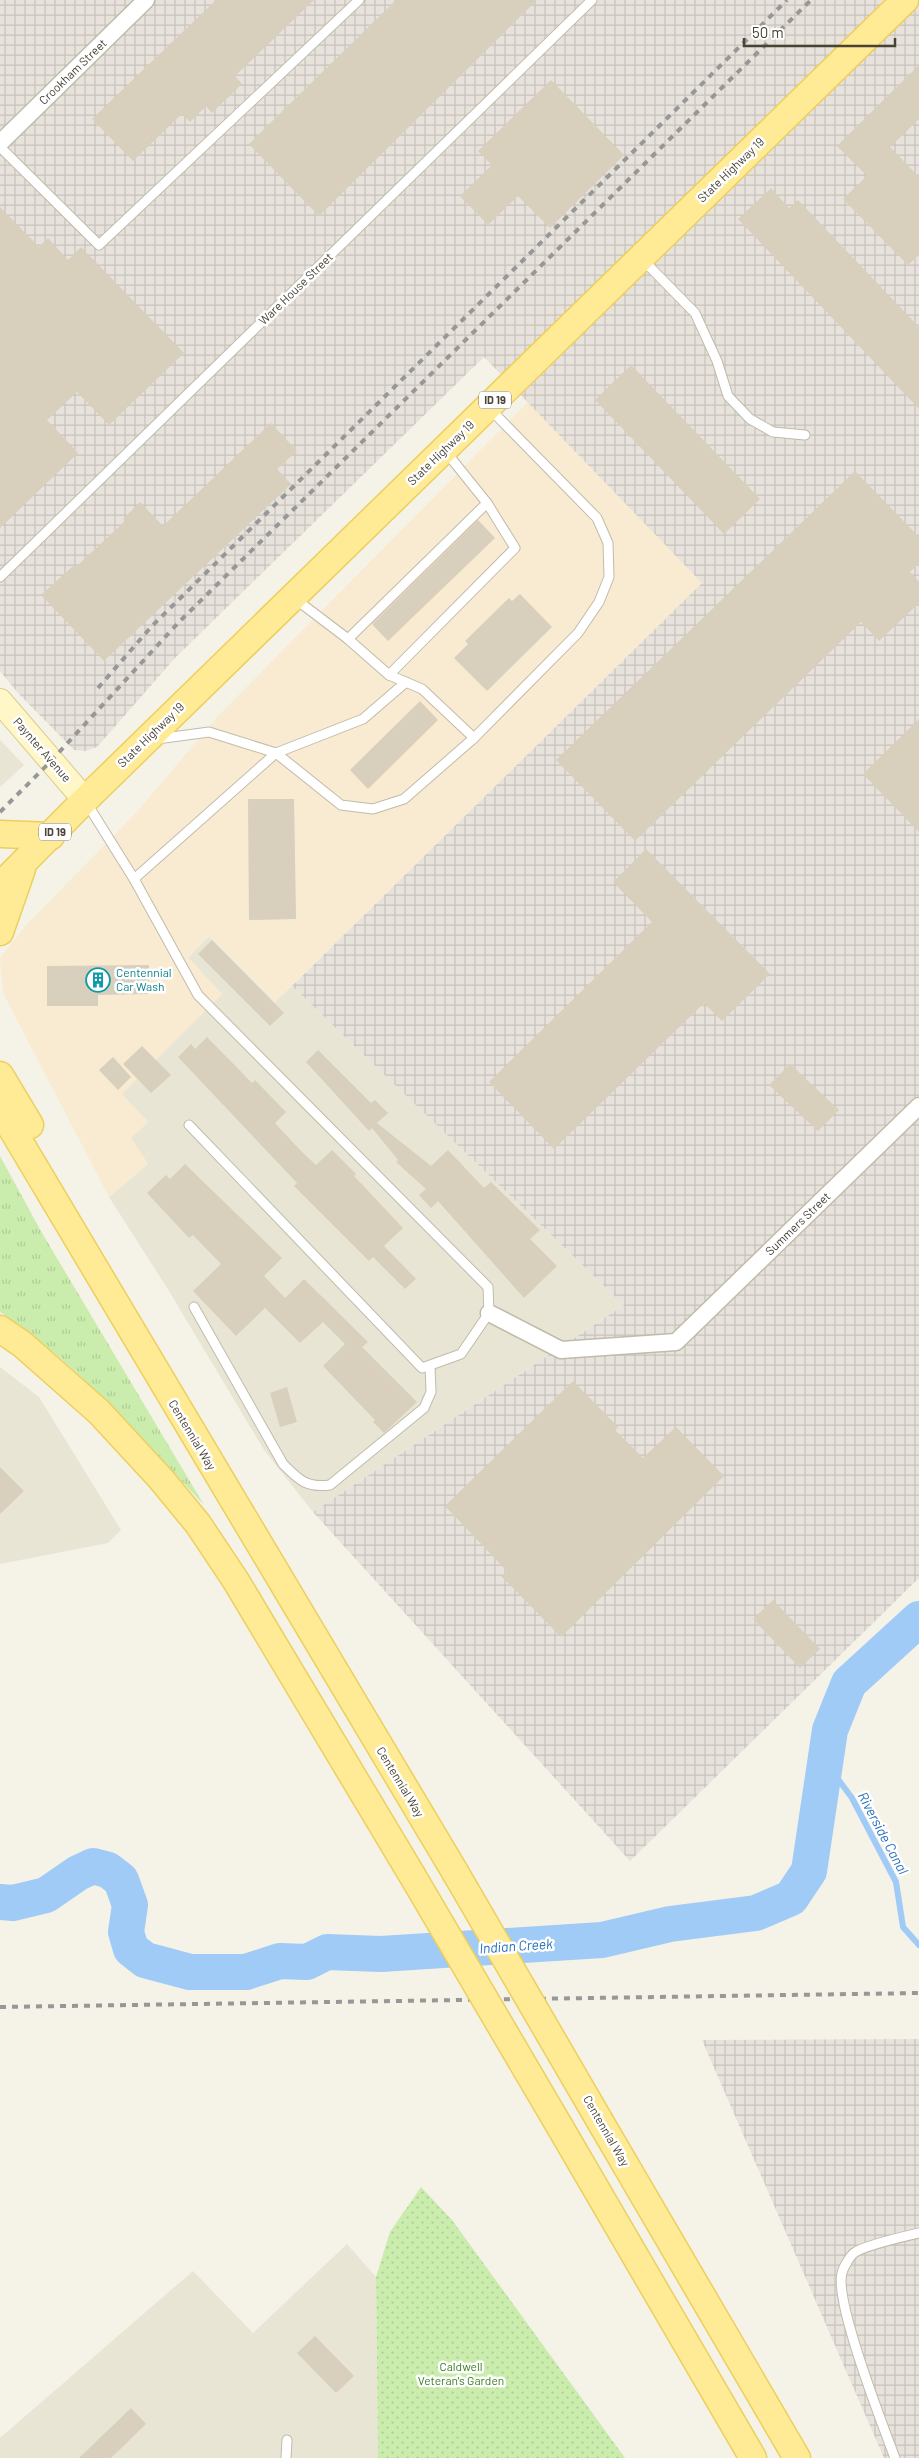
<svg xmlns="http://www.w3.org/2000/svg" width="919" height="2458" viewBox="0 0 919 2458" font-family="Barlow,sans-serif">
  <defs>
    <pattern id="industrial-grid" width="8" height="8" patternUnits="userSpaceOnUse" patternTransform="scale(1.25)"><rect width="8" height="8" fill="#e7e3dc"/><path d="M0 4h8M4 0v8" fill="none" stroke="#c8c4bd"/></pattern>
    <pattern id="grass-tufts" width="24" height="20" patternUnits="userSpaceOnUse" patternTransform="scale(1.25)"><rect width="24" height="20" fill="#caecad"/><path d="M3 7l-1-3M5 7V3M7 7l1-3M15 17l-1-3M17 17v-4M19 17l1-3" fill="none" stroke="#afcc95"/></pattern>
    <pattern id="garden-dots" width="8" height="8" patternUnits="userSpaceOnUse" patternTransform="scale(1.25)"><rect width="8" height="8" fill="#caecad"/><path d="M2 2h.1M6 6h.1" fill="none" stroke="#afcc95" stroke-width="1.8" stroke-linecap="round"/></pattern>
  </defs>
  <rect width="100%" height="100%" fill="#f5f2e7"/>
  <g fill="#e9e5d5">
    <polygon points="0,740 24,765 0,787"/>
    <polygon points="209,936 275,1002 292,986 624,1305 313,1512 264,1450 169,1291 109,1197 148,1164 131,1138 148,1122 121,1094 222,994 188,958"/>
    <polygon points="0,1367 39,1397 121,1530 108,1543 0,1564"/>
    <polygon points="347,2244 376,2277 378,2458 0,2458 0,2438 193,2271 253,2333"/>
  </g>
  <polygon fill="#f8ebd1" points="528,402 703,583 275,1002 209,936 188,957 222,994 122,1094 148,1122 131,1138 148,1164 109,1197 3,993 0,958 27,924 136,813 218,716"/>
  <g fill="url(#industrial-grid)">
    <polygon points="0,0 919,0 919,1578 630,1861 313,1512 624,1305 292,986 702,583 484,357 175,658 97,747 86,751 74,750 17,692 0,671"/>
    <polygon points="919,2039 919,2458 884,2458 702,2040"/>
  </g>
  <path fill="url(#grass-tufts)" d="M0,1156L42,1233L204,1505C141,1437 78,1364 0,1312Z"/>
  <polygon fill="url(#garden-dots)" points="421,2187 452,2220 625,2458 378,2458 376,2277 390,2232"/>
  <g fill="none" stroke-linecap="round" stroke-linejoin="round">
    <polyline stroke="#9fcbf6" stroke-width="6" points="826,1763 852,1798 896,1882 903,1927 919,1945"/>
    <polyline stroke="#9fcbf6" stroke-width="36" points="0,1902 13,1903 46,1895 78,1873 93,1866 108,1870 121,1880 130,1905 126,1932 131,1949 145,1960 190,1972 246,1972 280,1961 307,1962 327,1952 381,1954 602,1940 670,1924 756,1913 791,1898 809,1871 830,1730 849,1683 919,1619"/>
  </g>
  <g fill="#d8cfbc">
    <polygon points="216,0 314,0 235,76 242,84 212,113 206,106 190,122 182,114 133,161 92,119"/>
    <polygon points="396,0 537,0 319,216 249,144"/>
    <polygon points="919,65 919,119 890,147 919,177 919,255 908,265 843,199 867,176 837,146"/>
    <polygon points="551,80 624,155 550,228 518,196 488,225 460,196 492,165 478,151"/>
    <polygon points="771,188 789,208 798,200 919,327 919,409 738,219"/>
    <polygon points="0,207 39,247 48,238 68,260 81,247 184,353 109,425 77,392 47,420 78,453 0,528"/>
    <polygon points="631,365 760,499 724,534 595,400"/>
    <polygon points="271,423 297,451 277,469 291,484 104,661 41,595 73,566 75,568 125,521 123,519 140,502 163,526"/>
    <polygon points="855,471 919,537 919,563 910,572 919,582 919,603 879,641 861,622 635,841 556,760"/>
    <polygon points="478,520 495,538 388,641 372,624"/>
    <polygon points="520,594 552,627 487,691 454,658 468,644 465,641 509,598 512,601"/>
    <polygon points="420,701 438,720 368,789 350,770"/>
    <polygon points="919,719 919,832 863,774"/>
    <polygon points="248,799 294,799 296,919 249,920"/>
    <polygon points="646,849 770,974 722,1021 704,1003 554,1149 489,1082 652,922 613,882"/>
    <polygon points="212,940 284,1013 270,1026 198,954"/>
    <polygon points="149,965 149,994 98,995 98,1006 47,1006 47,966"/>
    <polygon points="207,1037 252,1083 255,1080 286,1112 275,1123 300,1150 316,1165 332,1150 356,1174 354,1176 403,1228 384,1246 416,1279 405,1289 373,1257 369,1261 294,1186 297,1183 178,1057 191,1044 195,1049"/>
    <polygon points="142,1046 171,1075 151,1093 123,1064"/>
    <polygon points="318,1050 371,1103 375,1100 388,1113 377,1123 431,1166 448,1150 484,1188 491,1182 540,1230 530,1239 557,1266 524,1298 438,1201 431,1208 419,1195 426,1189 396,1162 398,1160 372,1128 369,1131 306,1062"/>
    <polygon points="113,1057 131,1077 118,1090 99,1070"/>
    <polygon points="790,1064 839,1110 818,1131 769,1085"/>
    <polygon points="185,1164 282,1258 264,1276 285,1298 304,1279 368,1342 362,1347 417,1402 384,1433 373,1422 375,1420 323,1366 345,1344 323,1322 300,1343 265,1308 236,1336 193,1291 221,1264 193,1235 189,1238 147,1193 166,1175 170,1179"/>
    <polygon points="573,1381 618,1427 615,1430 643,1458 676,1427 724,1476 561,1637 501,1576 507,1571 445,1506"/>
    <polygon points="287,1387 297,1422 280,1427 270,1393"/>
    <polygon points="0,1467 24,1491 0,1514"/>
    <polygon points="773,1600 820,1649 800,1668 753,1619"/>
    <polygon points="315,2336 354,2376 336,2393 297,2353"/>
    <polygon points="131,2408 146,2424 111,2458 79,2458"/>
  </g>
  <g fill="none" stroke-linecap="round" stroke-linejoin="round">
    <g stroke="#c1bba9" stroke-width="11">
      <g id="lane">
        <polyline points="0,147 99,245 359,0"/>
        <polyline points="643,260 695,313 717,361 728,396 750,419 773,432 805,435"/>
        <polyline points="0,577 592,0"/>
        <polyline points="294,598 348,639 487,503 446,452"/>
        <polyline points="348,639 389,675 515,548 487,503"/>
        <polyline points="389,675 422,689 474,738 578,633 599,602 609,577 608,543 597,518 490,409"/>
        <polyline points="157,739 209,732 276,753 341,805 373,809 404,799 474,738"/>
        <polyline points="86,802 134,879 198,995 488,1287 489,1313 461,1354 422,1368 189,1125"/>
        <polyline points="134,879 276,753 363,719 406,682"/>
        <path d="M194,1307L283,1464C299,1480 306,1488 330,1485L424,1408L431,1392L430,1366"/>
        <polyline points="286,2458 287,2440"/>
        <path d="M895,2458C883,2426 834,2301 842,2273C843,2268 850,2256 854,2253C863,2246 906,2236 919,2233"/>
      </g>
    </g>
    <g stroke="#c1bba9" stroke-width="19">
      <g id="street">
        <polyline points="0,143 146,0"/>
        <polyline points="489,1313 561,1350 676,1342 919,1106"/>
      </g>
    </g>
    <g stroke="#d9cc94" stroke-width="26">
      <polyline id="secondary" points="0,701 85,800"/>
    </g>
    <g stroke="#edcf5d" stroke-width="29">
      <g id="primary">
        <polyline points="0,834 51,836"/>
        <polyline points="0,886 85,800 905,0"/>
        <polyline points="0,932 22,869"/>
        <polyline points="0,1075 30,1125"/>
        <polyline points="0,1109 455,1872"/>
        <polyline points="0,1329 22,1344 99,1412 161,1479 198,1524 236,1581 412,1875"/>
        <polyline points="601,2123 797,2458"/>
        <polyline points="560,2127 753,2458"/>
      </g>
    </g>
    <use href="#lane" stroke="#fff" stroke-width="9"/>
    <use href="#street" stroke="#fff" stroke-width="16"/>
    <use href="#secondary" stroke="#fff7c7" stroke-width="24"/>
    <use href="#primary" stroke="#ffeb96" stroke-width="26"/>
    <g stroke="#979797" stroke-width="4" stroke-dasharray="6 6" stroke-linecap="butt">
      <polyline points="98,688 152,626 787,0"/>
      <polyline points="0,812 51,761 179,622 811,0"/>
      <polyline points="0,2007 919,1993"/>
    </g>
    <g stroke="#edcf5d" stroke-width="29" stroke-linecap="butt">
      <g id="primary-bridge">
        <polyline points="455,1872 601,2123"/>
        <polyline points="412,1875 560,2127"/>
      </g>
    </g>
    <use href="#primary-bridge" stroke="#ffeb96" stroke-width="26"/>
  </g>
  <defs>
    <g id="building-ring" transform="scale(1.25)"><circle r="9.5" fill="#fff" stroke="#0f9aa8" stroke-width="1.5"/><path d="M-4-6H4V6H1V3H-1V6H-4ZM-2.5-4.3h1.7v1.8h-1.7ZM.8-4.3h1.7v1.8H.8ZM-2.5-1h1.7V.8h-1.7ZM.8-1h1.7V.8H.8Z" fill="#0f9aa8"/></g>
  </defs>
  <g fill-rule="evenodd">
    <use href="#building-ring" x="98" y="980"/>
  </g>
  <g text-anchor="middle" stroke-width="5" stroke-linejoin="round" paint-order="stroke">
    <g fill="#fff" stroke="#807b72" stroke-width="1">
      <rect x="479" y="391.5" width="32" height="17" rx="4"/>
      <rect x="39" y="823.5" width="32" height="17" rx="4"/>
    </g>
    <g font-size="11" font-weight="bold" fill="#494336">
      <text x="495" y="404">ID 19</text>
      <text x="55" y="836">ID 19</text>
    </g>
    <g font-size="12" fill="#494336" stroke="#fff">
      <text transform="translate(73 72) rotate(-44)" y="4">Crookham Street</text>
      <text transform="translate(731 170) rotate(-44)" y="4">State Highway 19</text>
      <text transform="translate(296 289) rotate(-44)" y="4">Ware House Street</text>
      <text transform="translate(441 453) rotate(-44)" y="4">State Highway 19</text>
      <text transform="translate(151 735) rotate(-44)" y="4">State Highway 19</text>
      <text transform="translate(42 750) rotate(49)" y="4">Paynter Avenue</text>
      <text transform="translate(798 1224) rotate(-44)" y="4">Summers Street</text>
      <text transform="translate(192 1435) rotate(59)" y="4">Centennial Way</text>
      <text transform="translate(400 1782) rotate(59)" y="4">Centennial Way</text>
      <text transform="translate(606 2131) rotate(60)" y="4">Centennial Way</text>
    </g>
    <g font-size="12" fill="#0d838f" stroke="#fff" text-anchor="start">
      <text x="116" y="977">Centennial<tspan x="116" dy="14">Car Wash</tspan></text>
    </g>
    <g font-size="12" fill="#3e8024" stroke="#fff">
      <text x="461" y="2371">Caldwell<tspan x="461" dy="14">Veteran's Garden</tspan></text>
    </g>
    <g font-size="14" font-style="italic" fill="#2670be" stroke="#fff">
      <text transform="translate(883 1833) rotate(62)" y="5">Riverside Canal</text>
      <text transform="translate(516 1946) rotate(-4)" y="5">Indian Creek</text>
    </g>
  </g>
  <path d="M744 38v8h151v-8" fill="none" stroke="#494336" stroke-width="2.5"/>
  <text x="752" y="38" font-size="15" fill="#494336" stroke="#ffffff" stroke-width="4" paint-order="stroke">50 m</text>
</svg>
